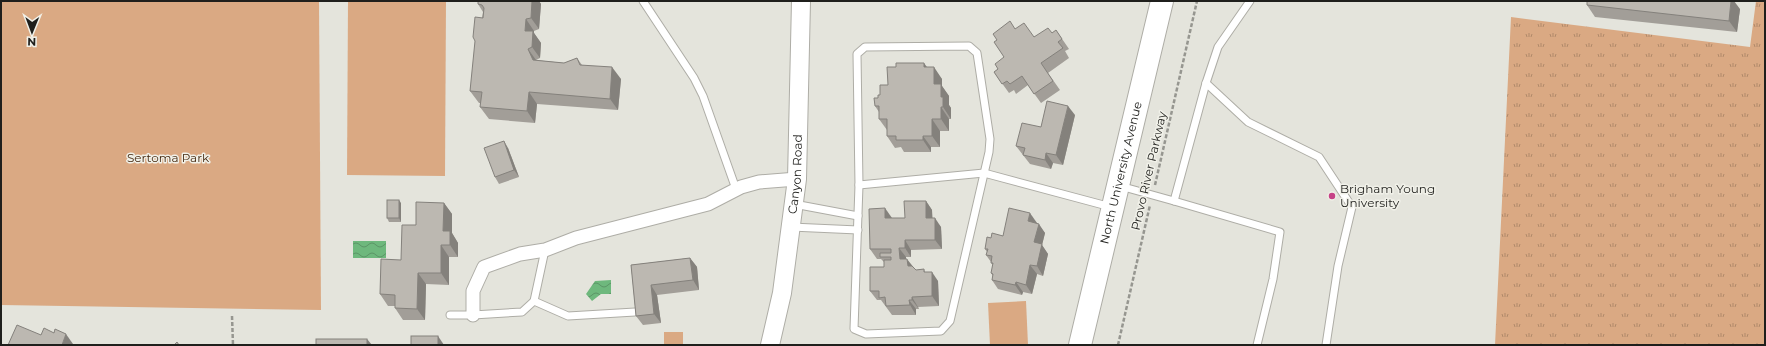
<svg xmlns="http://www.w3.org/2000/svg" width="1766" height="346" viewBox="0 0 1766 346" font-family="Montserrat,sans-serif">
  <defs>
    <pattern id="grass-tufts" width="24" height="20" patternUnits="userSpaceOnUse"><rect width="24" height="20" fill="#daa983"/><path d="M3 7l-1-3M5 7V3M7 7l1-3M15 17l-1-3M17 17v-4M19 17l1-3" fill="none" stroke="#b0896a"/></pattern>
    <pattern id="water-waves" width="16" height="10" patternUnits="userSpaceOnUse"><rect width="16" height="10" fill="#6eb87d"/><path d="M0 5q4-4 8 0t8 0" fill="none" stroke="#5a9566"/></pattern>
  </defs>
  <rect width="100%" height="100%" fill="#e4e4dc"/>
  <polygon fill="url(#grass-tufts)" points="1756,1 1765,1 1765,345 1495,345 1511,17 1750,47"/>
  <g fill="#daa983">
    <polygon points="1,1 319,1 321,310 1,305"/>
    <polygon points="348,1 446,1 445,176 347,175"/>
    <polygon points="1026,301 1028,345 990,345 988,303"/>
    <rect x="664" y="332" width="19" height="13"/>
  </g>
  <g fill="url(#water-waves)">
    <rect x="353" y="241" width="33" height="17"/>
    <polygon points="611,280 611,294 601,294 592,301 586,294 595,281"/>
  </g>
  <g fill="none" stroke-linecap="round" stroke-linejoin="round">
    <g stroke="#aeada6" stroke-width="9">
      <g id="lane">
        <polyline points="643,1 694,78 703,96 736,189"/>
        <polyline points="1250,1 1218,47 1206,83 1174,201 1280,232 1273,279 1257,345"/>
        <polygon points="969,46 977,53 990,139 989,152 950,321 941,331 866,334 854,329 859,185 857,54 865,47"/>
        <polyline points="1206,83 1248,122 1319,157 1352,207 1338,266 1326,345"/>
        <polyline points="859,185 984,173 1111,207"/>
        <polyline points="1120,186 1174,201"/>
        <polyline points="794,204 858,216"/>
        <polyline points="791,227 858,230"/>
        <polyline points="534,301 545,250"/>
        <polyline points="450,315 473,315 522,312 534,301 568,316 635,312"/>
      </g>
    </g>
    <g stroke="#aeada6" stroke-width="15">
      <polyline id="street" points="473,315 473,291 484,267 520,254 545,250 576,238 708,204 741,187 759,182 797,179"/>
    </g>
    <g stroke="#aeada6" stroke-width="20">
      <g id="secondary">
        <path id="s1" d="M770,345L782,293L797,179L801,1"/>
      </g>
    </g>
    <g stroke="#aeada6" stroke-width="24">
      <g id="highway">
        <path id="s2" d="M1080,345L1162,1"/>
      </g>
    </g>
    <g stroke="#969690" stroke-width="2.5" stroke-dasharray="4 2" stroke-linecap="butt">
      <polyline points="1155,185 1197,1"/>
      <polyline points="232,316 233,345"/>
      <polyline points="1118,345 1150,205"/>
    </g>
    <use href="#lane" stroke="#fff" stroke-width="7"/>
    <use href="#street" stroke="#fff" stroke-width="13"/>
    <use href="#secondary" stroke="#fff" stroke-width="18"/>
    <use href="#highway" stroke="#fff" stroke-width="22"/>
  </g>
  <g fill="#a29e98">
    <polygon points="478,1 539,1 541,4 539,29 534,31 534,33 541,43 540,58 536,60 564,63 577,58 582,65 621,79 618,110 537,104 535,123 489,119 480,107 481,103 479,103 470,91 483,12 478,4"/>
    <polygon points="1587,5 1740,9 1737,32 1595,17"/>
    <polygon points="1015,29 1034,37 1052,33 1056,30 1069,49 1065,51 1069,58 1048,73 1060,90 1041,103 1028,85 1016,94 1014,90 1009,93 994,72 998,69 1004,57"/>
    <polygon points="928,67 942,79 942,86 949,96 949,105 951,108 951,119 949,119 949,131 940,131 940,147 931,147 931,152 904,152 901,147 895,148 887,136 887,130 879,119 879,112 875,106 880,95 888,85"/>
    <polygon points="1075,115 1063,165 1053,163 1051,169 1030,164 1016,146 1041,127"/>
    <polygon points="508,148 519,177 499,184 495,177"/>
    <polygon points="926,201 932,210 932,218 941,227 942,249 911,250 911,257 906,257 906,259 916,270 924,269 925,272 938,281 939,306 918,307 919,309 916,309 916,315 892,315 881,300 877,300 870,291 884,267 884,262 881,259 877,259 870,249 905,218"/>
    <polygon points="401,203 401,222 389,222 387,218"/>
    <polygon points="444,203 452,214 452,233 458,243 458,257 449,257 449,285 426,284 425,320 403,320 395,308 395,306 388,306 380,294 401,260 416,225"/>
    <polygon points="1037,223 1045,233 1042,245 1048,254 1043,276 1037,274 1032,294 1023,292 1022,295 998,289 992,280 993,276 991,273 993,265 991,263 991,262 986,255 987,252 985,249 991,238 1003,236"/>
    <polygon points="690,258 697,267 699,290 657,295 661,323 643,325 636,316 631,265"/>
  </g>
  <g fill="#84817c">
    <polygon points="532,1 539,1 541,4 539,29 531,18"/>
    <polygon points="1731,1 1734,1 1740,9 1737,32 1729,21"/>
    <polygon points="526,19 534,31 534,33 541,43 540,58 532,47 525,31"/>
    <polygon points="528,49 536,60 533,60"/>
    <polygon points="924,63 932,74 924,67"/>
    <polygon points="612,67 621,79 618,110 610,99"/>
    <polygon points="934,67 942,79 942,86 949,96 949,105 951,108 951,119 943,107 934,84"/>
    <polygon points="529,92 537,104 535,123 527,111"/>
    <polygon points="1068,106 1075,115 1063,165 1056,155"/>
    <polygon points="941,107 949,119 949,131 941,119"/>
    <polygon points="932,119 940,131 940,147 932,136"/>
    <polygon points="923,136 931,147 931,152 923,140"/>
    <polygon points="504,141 508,148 519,177 514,170"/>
    <polygon points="1046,153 1053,163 1051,169 1045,160"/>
    <polygon points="399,200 401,203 401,222 399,218"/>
    <polygon points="926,201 932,210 933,227 926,218"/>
    <polygon points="444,203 452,214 452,233 458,243 458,257 450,245 443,231"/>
    <polygon points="885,208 892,218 885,218"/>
    <polygon points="1030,213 1037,223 1035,231 1028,221"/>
    <polygon points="935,218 941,227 942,249 935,240"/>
    <polygon points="1039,224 1045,233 1042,245 1048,254 1043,276 1037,266 1034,242"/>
    <polygon points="905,240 911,250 911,257 905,248"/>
    <polygon points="441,245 449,257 449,285 441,273"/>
    <polygon points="899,248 906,257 906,269 900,259"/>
    <polygon points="690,258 697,267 699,290 693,280"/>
    <polygon points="907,259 914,268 908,266"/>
    <polygon points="1030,265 1037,274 1032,294 1026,285"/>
    <polygon points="932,272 938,281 939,306 932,296"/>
    <polygon points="418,273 426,284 425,320 417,309"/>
    <polygon points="1016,282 1023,292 1022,295 1015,285"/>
    <polygon points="651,285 657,295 661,323 654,314"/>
    <polygon points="912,297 918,307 919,309 912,300"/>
    <polygon points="909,300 916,309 916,315 910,305"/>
    <polygon points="66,334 73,344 72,345 62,345"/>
    <polygon points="438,336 444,345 438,345"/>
    <polygon points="367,339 372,345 367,345"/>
  </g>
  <g fill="#bcb8b1" stroke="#84817c">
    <polygon points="478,1 532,1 531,18 526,19 525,31 533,31 532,47 528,49 533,60 564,63 577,58 580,65 612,67 610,99 529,92 527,111 480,107 482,92 470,91 475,41 473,37 475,17 483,18 484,8 482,5 478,4"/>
    <polygon points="1587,1 1731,1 1729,21 1587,5"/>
    <polygon points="1010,21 1015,29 1024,23 1034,37 1048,28 1052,33 1056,30 1062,39 1058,42 1063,48 1041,63 1053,81 1034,94 1022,76 1010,84 1007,81 1002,84 994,72 998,69 995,64 1004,57 994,42 997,40 993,34"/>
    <polygon points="896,63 924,63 924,67 934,67 934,84 941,84 941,97 943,97 943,107 941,107 941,119 932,119 932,136 923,136 923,140 896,140 896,136 887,136 887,119 879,119 879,106 875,106 874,98 878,98 878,95 880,95 880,85 888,85 887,67 896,67"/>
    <polygon points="1047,101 1068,106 1056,155 1046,153 1045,160 1023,155 1025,148 1016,146 1022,123 1041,127"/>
    <polygon points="504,141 514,170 495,177 484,148"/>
    <rect x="387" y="200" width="12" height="18"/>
    <polygon points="904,201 926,201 926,218 935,218 935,240 905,240 905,248 899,248 900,259 907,259 908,266 912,266 916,270 924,269 924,272 932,272 932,296 912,297 912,300 909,300 910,305 886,306 885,297 879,298 879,291 870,291 870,267 884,267 884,260 891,260 891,257 880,257 880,253 891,253 891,249 870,249 869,209 885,208 885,218 905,218"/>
    <polygon points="416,202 444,203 443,231 450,231 450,245 441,245 441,273 418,273 417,309 395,308 395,295 380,294 381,259 401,260 402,225 416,225"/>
    <polygon points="1009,208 1030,213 1028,221 1039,224 1034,242 1042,244 1037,266 1030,265 1026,285 1016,282 1015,285 992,280 993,274 991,273 993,263 991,263 992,256 986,255 988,249 985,249 987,237 991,238 992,233 1003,236"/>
    <polygon points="690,258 693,280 651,285 654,314 636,316 631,265"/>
    <polygon points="17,325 41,335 44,328 54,333 55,329 66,334 62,345 8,345"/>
    <rect x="411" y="336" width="27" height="9"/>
    <rect x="316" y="339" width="51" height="6"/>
    <polygon points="177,342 179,345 174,345"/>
  </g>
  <circle fill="#c64287" stroke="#f1f1e9" stroke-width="1.5" cx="1332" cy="196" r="4"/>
  <g text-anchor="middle" stroke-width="3" stroke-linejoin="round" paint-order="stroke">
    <g font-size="12" fill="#44280f" stroke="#f1f1e9">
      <text x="168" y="162">Sertoma Park</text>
    </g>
    <g font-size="12" fill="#1f1f1c" stroke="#f1f1e9">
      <text transform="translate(1149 171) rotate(-77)" y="4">Provo River Parkway</text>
      <text dy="4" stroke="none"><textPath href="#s2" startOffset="177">North University Avenue</textPath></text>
      <text dy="4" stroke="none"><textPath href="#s1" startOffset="173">Canyon Road</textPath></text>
    </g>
    <g font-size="12" fill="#1f1f1c" stroke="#f1f1e9" text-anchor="start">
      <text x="1340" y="193">Brigham Young<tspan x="1340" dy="14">University</tspan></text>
    </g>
  </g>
  <rect width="1766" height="346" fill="none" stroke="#1f1f1c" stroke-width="4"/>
  <g transform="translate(32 32) rotate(181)" stroke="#f1f1e9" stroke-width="3" paint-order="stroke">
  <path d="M0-3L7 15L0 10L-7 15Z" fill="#1f1f1c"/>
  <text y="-6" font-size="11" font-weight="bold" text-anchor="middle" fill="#1f1f1c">N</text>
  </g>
</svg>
